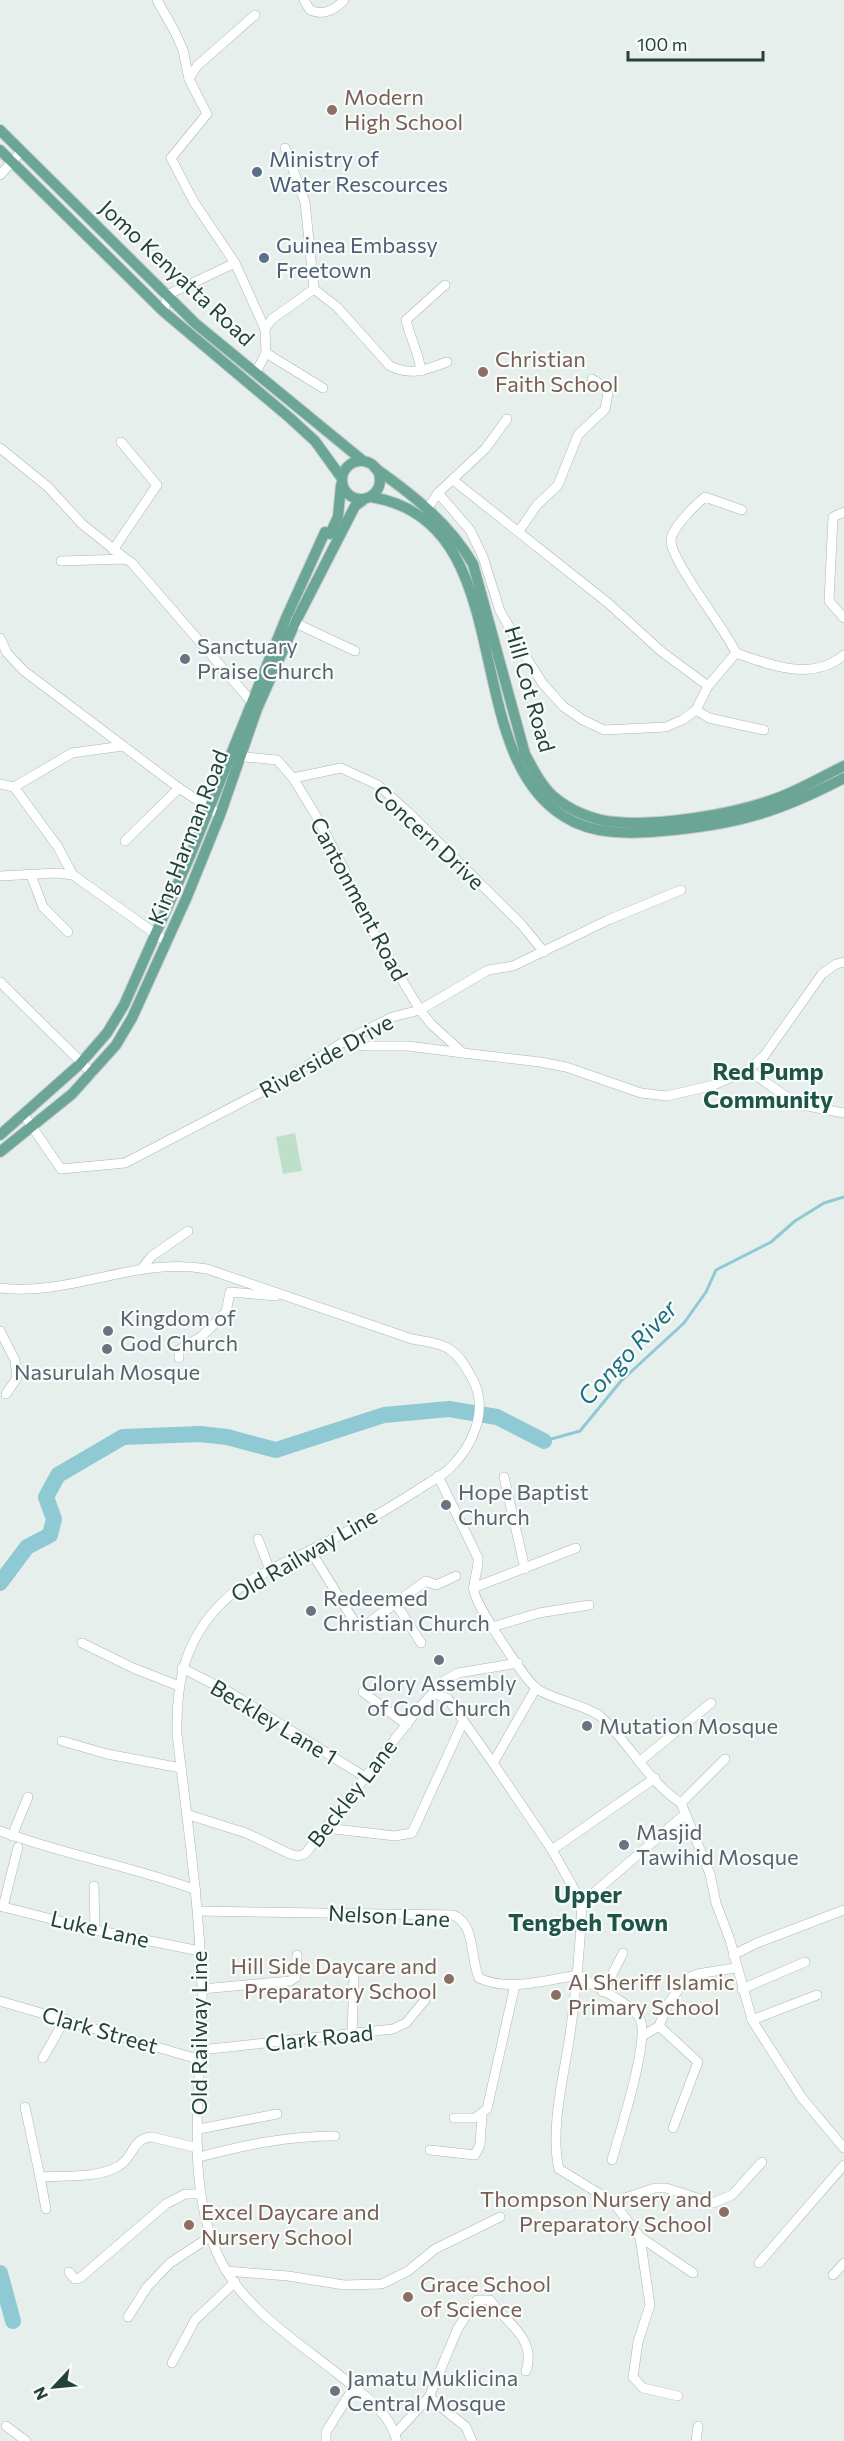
<svg xmlns="http://www.w3.org/2000/svg" width="844" height="2441" viewBox="0 0 844 2441" font-family="Commissioner,sans-serif">
  <rect width="100%" height="100%" fill="#e6efeb"/>
  <polygon fill="#bfe0c8" points="295,1133 302,1171 283,1174 276,1137"/>
  <g fill="none" stroke-linecap="round" stroke-linejoin="round">
    <polyline stroke="#8ec9d4" stroke-width="3" points="544,1441 580,1431 621,1381 684,1323 706,1292 716,1270 771,1242 795,1221 824,1203 844,1197"/>
    <g stroke="#8ec9d4" stroke-width="16">
      <polyline points="0,1583 27,1547 50,1535 54,1519 46,1497 58,1475 123,1437 200,1434 227,1437 276,1450 384,1415 449,1409 497,1417 544,1441"/>
      <polyline points="0,2273 13,2321"/>
    </g>
    <g stroke="#a8b8b2" stroke-width="10">
      <g id="minor">
        <polyline points="157,0 175,32 183,50 189,79 207,114 171,158 194,202 235,263 265,329"/>
        <path d="M304,0L310,10C323,16 335,10 344,0"/>
        <polyline points="189,79 197,66 255,15"/>
        <polyline points="0,175 22,151"/>
        <path d="M314,289L337,307L390,366C410,376 426,370 447,362"/>
        <polyline points="164,312 167,295 235,263"/>
        <polyline points="266,353 323,388"/>
        <path d="M421,371C419,353 410,338 406,320L445,285"/>
        <polyline points="256,372 266,353 265,329 272,319 314,289 305,202 285,148"/>
        <polyline points="0,448 48,487 82,524 126,559"/>
        <polyline points="453,480 608,603 662,652 708,686"/>
        <polyline points="438,493 470,530 483,557 500,611 529,662 543,684 564,707 583,720 604,730 666,727 682,720 696,710 708,686 736,653"/>
        <polyline points="428,508 438,493 485,449 507,419"/>
        <polyline points="844,512 833,517 829,601 844,618"/>
        <polyline points="519,531 537,505 558,485 578,435 605,409 608,393 605,387 592,379"/>
        <polyline points="113,550 157,485 121,442"/>
        <polyline points="61,561 126,559 131,562 256,707"/>
        <polyline points="289,620 355,651"/>
        <polyline points="0,638 7,653 24,671 179,788 220,815"/>
        <path d="M736,653C726,630 670,560 671,540C672,528 695,505 705,497L742,510"/>
        <path d="M736,653C771,665 811,682 844,655"/>
        <polyline points="696,710 709,718 764,730"/>
        <polyline points="235,756 277,760 293,778 318,819 345,871 359,908 420,1010 431,1024 463,1053 540,1062 566,1067 641,1093 667,1096 714,1085 748,1070 764,1056 822,974 836,964 844,962"/>
        <polyline points="293,778 341,768 378,785 407,811 521,924 544,952"/>
        <polyline points="0,784 14,787 58,847 73,875 167,942"/>
        <polyline points="14,787 72,753 123,746"/>
        <polyline points="125,841 179,788"/>
        <polyline points="31,875 43,907 68,932"/>
        <polyline points="0,876 57,873 73,875"/>
        <polyline points="0,982 92,1073"/>
        <polyline points="343,1042 365,1046 408,1046 463,1053"/>
        <polyline points="748,1070 797,1104 844,1113"/>
        <polyline points="24,1115 61,1169 125,1163 290,1077 343,1042 392,1017 420,1010 488,970 513,966 608,920 681,890"/>
        <polyline points="143,1267 152,1256 188,1231"/>
        <path d="M0,1288C70,1297 136,1256 207,1269L412,1339C449,1345 456,1347 474,1382C488,1412 472,1447 450,1468C441,1477 426,1484 416,1491C382,1513 345,1533 309,1551C276,1567 241,1581 217,1608C183,1645 176,1686 177,1734C187,1819 199,1902 202,1987C204,2074 182,2171 217,2253C239,2305 295,2340 338,2374C361,2393 389,2410 397,2441"/>
        <polyline points="0,1331 15,1360 17,1378 6,1394"/>
        <polyline points="179,1358 179,1350 202,1336 226,1312 230,1292 276,1296"/>
        <path d="M438,1476L478,1558C479,1569 473,1579 474,1590C474,1603 526,1681 537,1689C554,1700 588,1706 600,1716C629,1742 648,1782 681,1803L710,1874L716,1903L730,1940L752,2020L802,2098L844,2148"/>
        <polyline points="504,1477 525,1569"/>
        <polyline points="258,1539 270,1570"/>
        <polyline points="310,1550 357,1626 364,1626 393,1605 398,1607 421,1643"/>
        <polyline points="473,1588 576,1548"/>
        <polyline points="393,1605 426,1581 436,1585 456,1576"/>
        <polyline points="492,1627 539,1613 589,1605"/>
        <polyline points="82,1643 133,1668 179,1686"/>
        <polyline points="182,1668 229,1692 365,1777"/>
        <polyline points="363,1692 407,1725"/>
        <polyline points="434,1693 448,1699 493,1763 552,1850 582,1903"/>
        <polyline points="62,1741 107,1754 181,1768"/>
        <polyline points="639,1762 711,1703"/>
        <polyline points="493,1763 536,1688"/>
        <polyline points="681,1803 725,1759"/>
        <polyline points="189,1815 246,1833 290,1854 298,1856 305,1854 420,1707 444,1681 458,1673 518,1663"/>
        <path d="M684,1815L582,1903C580,1950 576,1995 569,2041C563,2079 550,2131 559,2169L613,2202L640,2237L693,2273"/>
        <polyline points="326,1828 395,1836 412,1833 463,1722"/>
        <path d="M0,1831C64,1855 132,1866 196,1890"/>
        <polyline points="12,1836 28,1797"/>
        <polyline points="552,1850 655,1778"/>
        <polyline points="94,1886 95,1930"/>
        <polyline points="0,1906 95,1930 200,1951"/>
        <polyline points="3,1907 18,1847"/>
        <path d="M198,1911L453,1915C476,1924 470,1959 479,1978C508,1992 547,1980 578,1975"/>
        <polyline points="733,1955 757,1943 844,1910"/>
        <path d="M578,1975C593,1986 630,2003 639,2017C652,2035 619,2134 612,2160"/>
        <polyline points="202,1989 290,1981 296,1977 297,1955"/>
        <polyline points="742,1989 805,1962"/>
        <polyline points="603,1992 623,1953"/>
        <polyline points="0,2001 201,2060"/>
        <polyline points="752,2020 817,1995"/>
        <polyline points="659,2026 698,2062 673,2128"/>
        <polyline points="352,2034 354,1975"/>
        <polyline points="644,2035 659,2026 668,2004 686,1979 697,1974 735,1968"/>
        <polyline points="201,2050 393,2029 406,2023 425,2000"/>
        <polyline points="43,2058 65,2019"/>
        <path d="M25,2107L40,2177C65,2175 96,2179 119,2166C134,2157 132,2138 152,2137L198,2148"/>
        <polyline points="454,2118 475,2118 487,2109 515,1985"/>
        <polyline points="199,2129 277,2114"/>
        <polyline points="430,2150 475,2155 480,2145 482,2115"/>
        <path d="M199,2157C245,2145 287,2136 335,2136"/>
        <polyline points="40,2177 46,2209"/>
        <polyline points="613,2202 655,2188 666,2188 713,2203 732,2195 762,2162"/>
        <polyline points="640,2237 650,2305 638,2342 633,2377 643,2388 678,2396"/>
        <polyline points="759,2263 844,2165"/>
        <polyline points="226,2271 288,2276 344,2285 382,2284 408,2271 435,2249 500,2217"/>
        <polyline points="69,2272 75,2279 80,2278 166,2204 185,2194 201,2194"/>
        <polyline points="833,2275 844,2263"/>
        <polyline points="128,2317 147,2287 170,2263 211,2236"/>
        <polyline points="172,2363 195,2320 235,2282"/>
        <polyline points="429,2397 466,2427 472,2441"/>
        <polyline points="6,2426 26,2441"/>
        <path d="M395,2434L429,2397L458,2328L477,2300H490C506,2323 537,2338 526,2371"/>
        <polyline points="326,2441 326,2432 354,2387"/>
        <polyline points="696,2441 698,2426"/>
      </g>
    </g>
    <g stroke="#c2cac8" stroke-width="12">
      <g id="major">
        <polyline points="0,130 196,324 362,460"/>
        <polyline points="0,150 164,312 290,418 315,441 341,477"/>
        <circle cx="361" cy="480" r="19"/>
        <path d="M375,468C413,495 449,523 473,564L525,754C533,769 541,785 553,796C569,810 594,821 616,822C659,826 728,815 769,801C795,793 819,778 844,766"/>
        <path d="M371,497C523,521 456,752 565,817C593,835 630,834 662,831C736,825 779,812 844,778"/>
        <polyline points="0,1135 80,1064 107,1033 124,1005 190,856 286,618 325,532 330,534 338,517 341,485"/>
        <polyline points="0,1152 72,1094 116,1045 132,1018 186,899 220,815 257,709 295,623 355,506 362,501"/>
      </g>
    </g>
    <use href="#minor" stroke="#fff" stroke-width="9"/>
    <use href="#major" stroke="#6aa596" stroke-width="10"/>
  </g>
  <g fill="#8d6e63" stroke="#f7fbf9" stroke-width="2">
    <circle cx="332" cy="110" r="6"/>
    <circle cx="483" cy="372" r="6"/>
    <circle cx="449" cy="1979" r="6"/>
    <circle cx="556" cy="1995" r="6"/>
    <circle cx="724" cy="2212" r="6"/>
    <circle cx="189" cy="2225" r="6"/>
    <circle cx="408" cy="2297" r="6"/>
  </g>
  <g fill="#5c6f8a" stroke="#f7fbf9" stroke-width="2">
    <circle cx="257" cy="172" r="6"/>
    <circle cx="264" cy="258" r="6"/>
  </g>
  <g fill="#6b7280" stroke="#f7fbf9" stroke-width="2">
    <circle cx="185" cy="659" r="6"/>
    <circle cx="108" cy="1331" r="6"/>
    <circle cx="107" cy="1349" r="6"/>
    <circle cx="446" cy="1505" r="6"/>
    <circle cx="311" cy="1611" r="6"/>
    <circle cx="439" cy="1660" r="6"/>
    <circle cx="587" cy="1726" r="6"/>
    <circle cx="624" cy="1845" r="6"/>
    <circle cx="335" cy="2391" r="6"/>
  </g>
  <g text-anchor="middle" stroke-width="4.5" stroke-linejoin="round" paint-order="stroke">
    <g font-size="22" fill="#785e54" stroke="#f7fbf9" text-anchor="start">
      <text x="344" y="105">Modern<tspan x="344" dy="25">High School</tspan></text>
      <text x="495" y="367">Christian<tspan x="495" dy="25">Faith School</tspan></text>
      <text x="437" y="1974" text-anchor="end">Hill Side Daycare and<tspan x="437" dy="25">Preparatory School</tspan></text>
      <text x="568" y="1990">Al Sheriff Islamic<tspan x="568" dy="25">Primary School</tspan></text>
      <text x="712" y="2207" text-anchor="end">Thompson Nursery and<tspan x="712" dy="25">Preparatory School</tspan></text>
      <text x="201" y="2220">Excel Daycare and<tspan x="201" dy="25">Nursery School</tspan></text>
      <text x="420" y="2292">Grace School<tspan x="420" dy="25">of Science</tspan></text>
    </g>
    <g font-size="22" fill="#4e5e75" stroke="#f7fbf9" text-anchor="start">
      <text x="269" y="167">Ministry of<tspan x="269" dy="25">Water Rescources</tspan></text>
      <text x="276" y="253">Guinea Embassy<tspan x="276" dy="25">Freetown</tspan></text>
    </g>
    <g font-size="22" fill="#24423a" stroke="#f7fbf9">
      <text transform="translate(177 273) rotate(43)" y="8">Jomo Kenyatta Road</text>
      <text transform="translate(530 689) rotate(74)" y="8">Hill Cot Road</text>
      <text transform="translate(188 837) rotate(-69)" y="8">King Harman Road</text>
      <text transform="translate(429 837) rotate(43)" y="8">Concern Drive</text>
      <text transform="translate(359 899) rotate(62)" y="8">Cantonment Road</text>
      <text transform="translate(326 1056) rotate(-29)" y="8">Riverside Drive</text>
      <text transform="translate(304 1555) rotate(-30)" y="8">Old Railway Line</text>
      <text transform="translate(274 1722) rotate(31)" y="8">Beckley Lane 1</text>
      <text transform="translate(352 1793) rotate(-52)" y="8">Beckley Lane</text>
      <text transform="translate(389 1916) rotate(3)" y="8">Nelson Lane</text>
      <text transform="translate(100 1929) rotate(13)" y="8">Luke Lane</text>
      <text transform="translate(100 2030) rotate(16)" y="8">Clark Street</text>
      <text transform="translate(199 2033) rotate(-90)" y="8">Old Railway Line</text>
      <text transform="translate(319 2038) rotate(-6)" y="8">Clark Road</text>
    </g>
    <g font-size="22" fill="#5b616d" stroke="#f7fbf9" text-anchor="start">
      <text x="197" y="654">Sanctuary<tspan x="197" dy="25">Praise Church</tspan></text>
      <text x="120" y="1326">Kingdom of<tspan x="120" dy="25">God Church</tspan></text>
      <text x="107" y="1380" text-anchor="middle">Nasurulah Mosque</text>
      <text x="458" y="1500">Hope Baptist<tspan x="458" dy="25">Church</tspan></text>
      <text x="323" y="1606">Redeemed<tspan x="323" dy="25">Christian Church</tspan></text>
      <text x="439" y="1691" text-anchor="middle">Glory Assembly<tspan x="439" dy="25">of God Church</tspan></text>
      <text x="599" y="1734">Mutation Mosque</text>
      <text x="636" y="1840">Masjid<tspan x="636" dy="25">Tawihid Mosque</tspan></text>
      <text x="347" y="2386">Jamatu Muklicina<tspan x="347" dy="25">Central Mosque</tspan></text>
    </g>
    <g font-size="24" font-weight="bold" fill="#1f5548" stroke="#f7fbf9">
      <text x="768" y="1080">Red Pump<tspan x="768" dy="28">Community</tspan></text>
      <text x="588" y="1903">Upper<tspan x="588" dy="28">Tengbeh Town</tspan></text>
    </g>
    <g font-size="24" font-style="italic" fill="#1c6f80" stroke="#f7fbf9">
      <text transform="translate(628 1353) rotate(-47)" y="8">Congo River</text>
    </g>
  </g>
  <g transform="translate(54 2387) rotate(244)" stroke="#f7fbf9" stroke-width="4.5" paint-order="stroke">
  <path d="M0-4.5L10 22L0 15L-10 22Z" fill="#24423a"/>
  <text y="-9" font-size="16" font-weight="bold" text-anchor="middle" fill="#24423a">N</text>
  </g>
  <path d="M628 51v9h135v-9" fill="none" stroke="#24423a" stroke-width="3"/>
  <text x="637" y="51" font-size="18" fill="#24423a" stroke="#f7fbf9" stroke-width="4.5" paint-order="stroke">100 m</text>
</svg>
